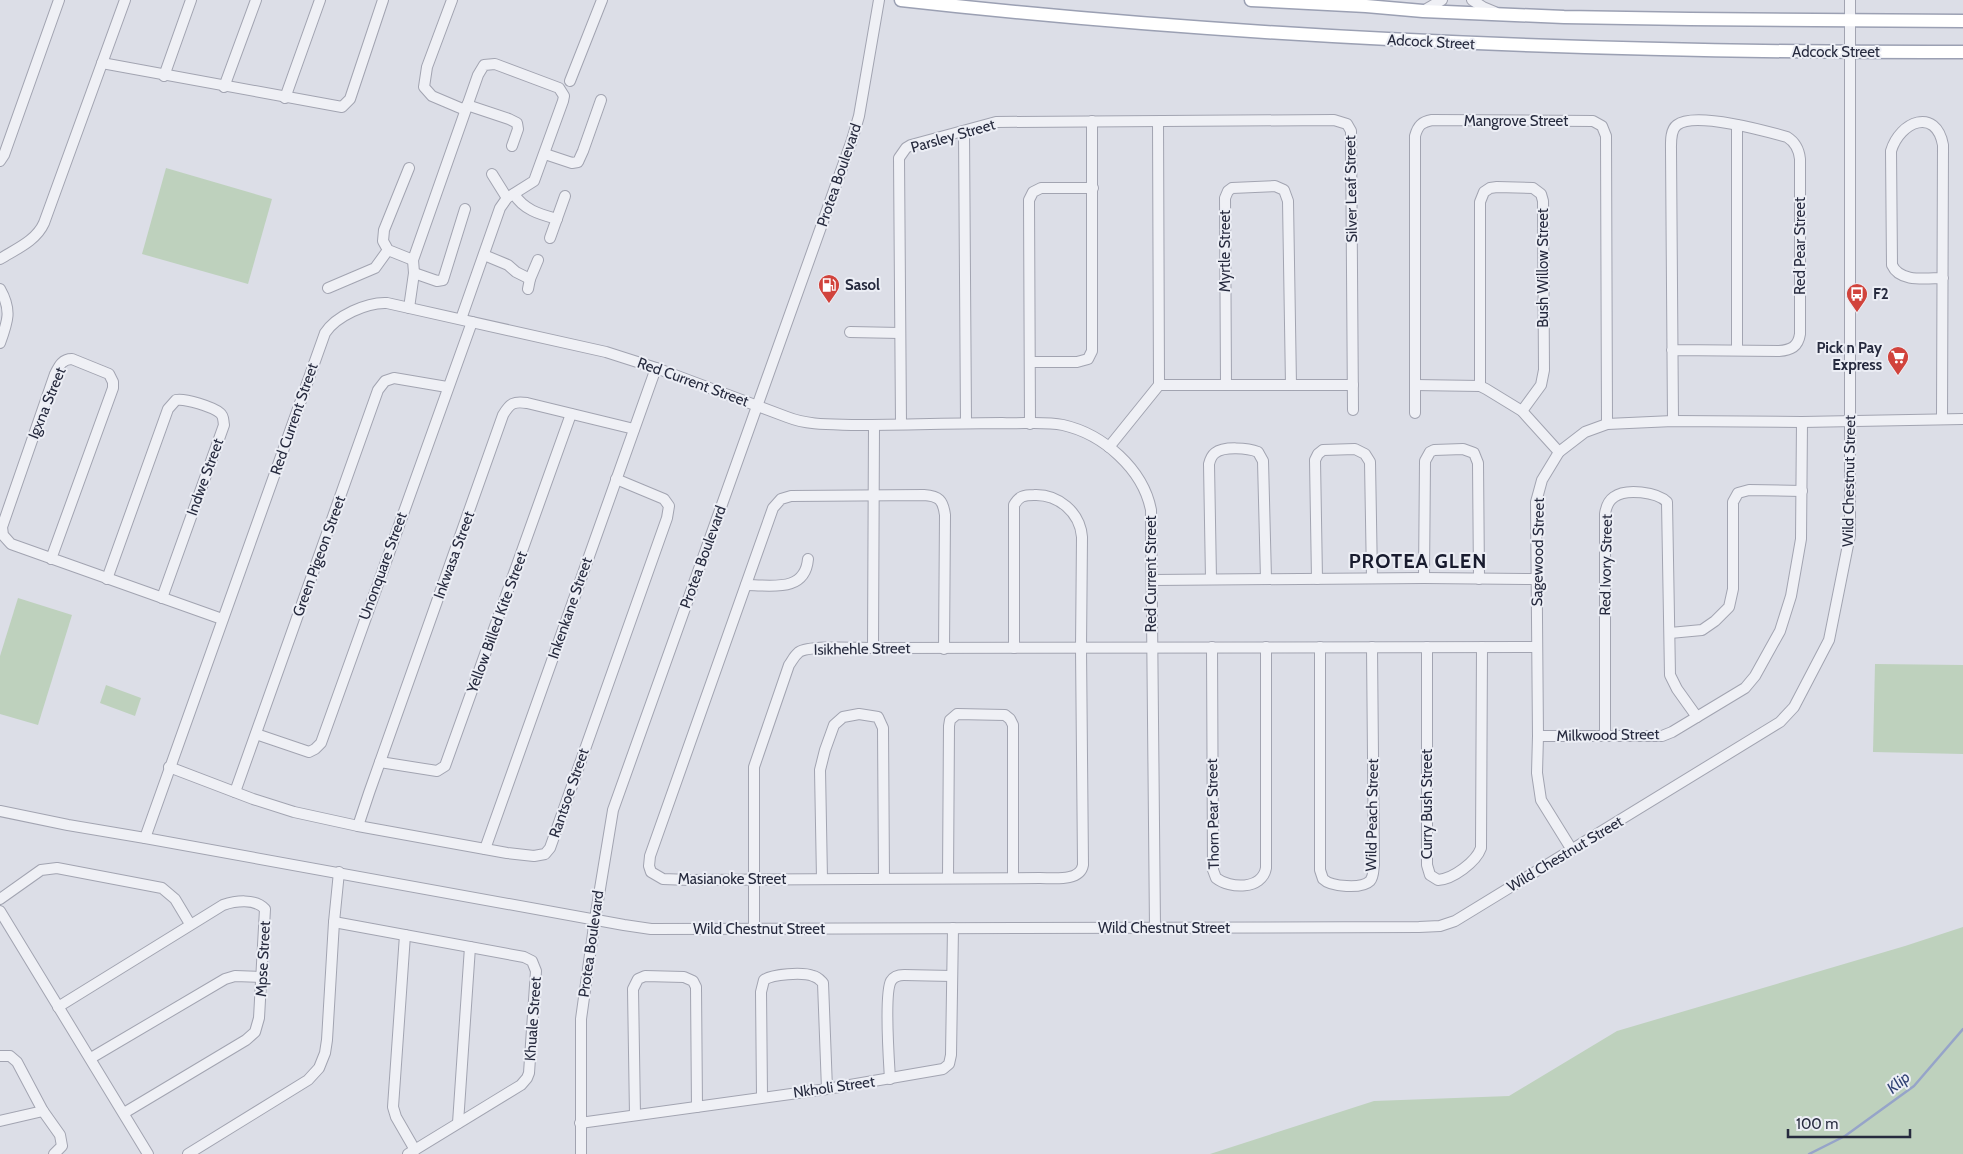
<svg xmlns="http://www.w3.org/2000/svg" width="1963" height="1154" viewBox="0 0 1963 1154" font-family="Cabin,sans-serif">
  <rect width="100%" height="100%" fill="#dcdee7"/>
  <g fill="#bed1bd">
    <polygon points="166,168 272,199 248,284 142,254"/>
    <polygon points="18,598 72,615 38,725 0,714 0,656"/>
    <polygon points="1875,664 1963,665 1963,754 1873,752"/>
    <polygon points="106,685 141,698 135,716 100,703"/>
    <polygon points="1963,927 1963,1154 1210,1154 1374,1101 1509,1096 1617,1031 1905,946"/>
  </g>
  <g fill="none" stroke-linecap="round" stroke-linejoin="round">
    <polyline stroke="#96a4c9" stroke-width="2.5" points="1809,1154 1845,1136 1914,1086 1963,1029"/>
    <g stroke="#a2a4b1" stroke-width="12">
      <g id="minor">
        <polyline points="452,0 427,67 424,87 432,96 465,110"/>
        <polyline points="1472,0 1483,7 1495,12"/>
        <polyline points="1423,11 1442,0"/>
        <polyline points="102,63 342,107 350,99 383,0"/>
        <polyline points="164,76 191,0"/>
        <polyline points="570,81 602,0"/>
        <polyline points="224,87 256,0"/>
        <polyline points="285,98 320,0"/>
        <polyline points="467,105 509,119 517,123 518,129 512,146"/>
        <polyline points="1737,125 1737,350"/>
        <polyline points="964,131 966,423"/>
        <polyline points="545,154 572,163 578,162 583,151 601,100"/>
        <polyline points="0,161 4,155 59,0"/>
        <polyline points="409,168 384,230 383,241 388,250 413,260"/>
        <polyline points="492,174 507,198"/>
        <path d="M514,194C524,210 539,214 557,219"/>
        <polyline points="550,238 565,196"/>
        <polyline points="484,255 508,265 516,272 530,279"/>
        <path d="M0,259C16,249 36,241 44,223L125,0"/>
        <polyline points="414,273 437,281 443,280 465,209"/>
        <polyline points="328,288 375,268 388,250"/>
        <path d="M0,289C12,310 8,321 0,343"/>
        <polyline points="528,289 530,279 538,260"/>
        <polyline points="409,308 414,273 413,260 478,75 484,65 495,64 559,88 564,96 563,101 534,181 507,198 500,208 461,319"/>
        <polyline points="850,332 900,333"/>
        <path d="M1672,350L1779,351C1791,350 1798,347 1800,334V159C1799,149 1795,142 1787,137C1766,131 1694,111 1677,125C1670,130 1671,143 1671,151L1673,421"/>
        <polyline points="1030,362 1077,362 1088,359 1092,351 1092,121"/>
        <polyline points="1159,385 1353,385"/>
        <polyline points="1226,385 1225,198 1228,191 1232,188 1275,186 1284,190 1288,201 1291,385"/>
        <polyline points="1415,385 1480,386 1486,389 1522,411 1559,452"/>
        <polyline points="1480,386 1480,202 1484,192 1490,188 1497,187 1533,188 1541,194 1543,201 1544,370 1541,385 1522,411"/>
        <path d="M1415,413V136C1418,125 1422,122 1432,120L1593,121L1602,126L1606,136L1607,424"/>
        <path d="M1942,419L1943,145C1936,107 1900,121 1891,151L1892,265C1900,283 1927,278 1943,278"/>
        <polyline points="901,424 899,158 906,148 911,145 996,122 1334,120 1347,124 1351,131 1353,410"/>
        <polyline points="1030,424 1029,200 1033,192 1041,188 1093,188"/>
        <polyline points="1109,447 1159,385 1158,122"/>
        <path d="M51,559L113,388V382L109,374L72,359C62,359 59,366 55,374L2,527L3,535L11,544L222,619"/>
        <polyline points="1424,578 1425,461 1430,452 1434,450 1463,449 1474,453 1478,463 1479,579"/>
        <path d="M107,579L168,409L176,400C185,398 213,407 220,413C224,416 223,420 224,425L162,598"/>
        <path d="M1211,579L1209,464C1210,460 1211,456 1215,453C1224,446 1248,448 1258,452L1263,461L1266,579"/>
        <polyline points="1317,579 1315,460 1318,454 1323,450 1355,449 1365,454 1370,462 1372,578"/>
        <polyline points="1153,580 1424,578 1537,579"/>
        <path d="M746,585C771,585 805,593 808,559"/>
        <polyline points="1670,633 1702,630 1715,621 1729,607 1733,589 1733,502 1738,493 1749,490 1802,491"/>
        <path d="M1212,647L1213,870L1216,878C1230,889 1262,890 1266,868V647"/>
        <path d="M1320,647V870L1323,879C1331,887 1362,889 1370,881C1374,876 1373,870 1374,865L1372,647"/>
        <path d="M1427,647V865L1430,875L1438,880C1453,879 1476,862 1481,848L1482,647"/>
        <polyline points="873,648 874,425"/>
        <path d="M944,649L945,515C943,500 939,496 924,495L791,496L781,499L773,508L650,856L649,866L651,872L663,879L690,880L1040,878C1053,878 1080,882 1083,865L1081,648L1082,537C1080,512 1058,494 1034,495C1024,495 1019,496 1014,505V648"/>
        <polyline points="256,734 309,752 315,749 321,743 472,322"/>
        <path d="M1605,735V514C1606,507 1608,501 1614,497C1626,488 1657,492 1667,502L1670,675L1677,689L1697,717"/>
        <polyline points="1538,736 1662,736 1672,732 1745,688 1755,676 1780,631 1791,596 1801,539 1802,422"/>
        <polyline points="380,762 437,771 445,766 571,414"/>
        <polyline points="169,767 253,799 294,812 358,826 507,853 534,856 545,854 550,848 667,518 669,506 664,499 616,479"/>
        <polyline points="235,792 378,390 385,381 394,378 447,387"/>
        <polyline points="0,811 68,825 145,838 624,925 651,929 1419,927 1440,926 1455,921 1780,722 1794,707 1829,640 1850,535 1850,0"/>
        <path d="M358,826L369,793L503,415C510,403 514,401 527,403L634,429"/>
        <path d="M145,838L325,333C336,316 367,302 387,303L606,352L656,368L787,417C810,426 834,424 858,425C906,425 954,423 1002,423C1022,424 1044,421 1063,425C1103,434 1143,469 1151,510L1155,928"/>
        <polyline points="485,849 656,368"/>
        <polyline points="1572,850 1541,800 1537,773 1538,736 1536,502 1542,480 1559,452 1585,432 1607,424 1673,421 1802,422 1963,419"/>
        <polyline points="948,878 949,726 950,720 957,714 1005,715 1010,719 1013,725 1013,878"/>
        <polyline points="822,879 820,770 825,750 834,725 843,717 859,714 878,717 883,728 884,878"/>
        <polyline points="0,899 41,870 57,868 162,888 175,899 190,924"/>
        <polyline points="0,911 148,1154"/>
        <polyline points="334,922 524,957 532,961 536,971 529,1073 527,1078 521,1085 408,1154"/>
        <path d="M754,929V767L789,665C792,661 794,656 799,652C809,645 858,648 873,648L1537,647"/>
        <polyline points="405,935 393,1107 396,1117 415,1150"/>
        <path d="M58,1007L223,905C235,901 255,898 265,909L259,1018L255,1032L246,1040L124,1113"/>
        <polyline points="0,1056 10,1056 17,1062 43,1111 60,1135 62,1146 54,1154"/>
        <polyline points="91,1058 225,979 235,976 262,977"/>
        <path d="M890,1079C889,1062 884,993 891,981C894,976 899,975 904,975L952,976"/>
        <path d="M762,1096L761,992L764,980C772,974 803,972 813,976C818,977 820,980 823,983L827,1089"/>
        <polyline points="635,1115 633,989 638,979 645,976 684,977 693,981 696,987 697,1107"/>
        <polyline points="0,1121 43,1111"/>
        <polyline points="458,1123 470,947"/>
        <polyline points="580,1123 827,1089 943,1069 949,1064 951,1055 953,928"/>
        <polyline points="188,1154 308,1080 319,1068 325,1053 327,1040 334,922 339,872"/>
        <polyline points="581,1154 581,1019 595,919 613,810 852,140 859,116 879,0"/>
      </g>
    </g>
    <g stroke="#9ba0b3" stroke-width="15">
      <g id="major">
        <path d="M901,0C1254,40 1608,53 1963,52"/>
        <polyline points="1251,0 1366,6 1423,11 1564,17 1690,19 1963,21"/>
      </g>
    </g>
    <use href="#minor" stroke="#eff0f5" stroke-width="10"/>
    <use href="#major" stroke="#fff" stroke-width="12"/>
  </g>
  <defs>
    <g id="fuel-pin" transform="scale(1.125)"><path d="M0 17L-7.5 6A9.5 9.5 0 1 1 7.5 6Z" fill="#d1433c" stroke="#eceef5"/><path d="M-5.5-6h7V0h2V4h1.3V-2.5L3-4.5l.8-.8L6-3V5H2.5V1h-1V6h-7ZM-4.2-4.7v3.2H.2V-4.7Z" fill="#fff"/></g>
    <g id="bus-pin" transform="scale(1.125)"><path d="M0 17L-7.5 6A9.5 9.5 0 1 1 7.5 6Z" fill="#d1433c" stroke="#eceef5"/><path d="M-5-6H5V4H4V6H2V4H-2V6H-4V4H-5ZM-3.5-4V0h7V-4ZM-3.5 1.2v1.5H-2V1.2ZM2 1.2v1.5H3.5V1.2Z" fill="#fff"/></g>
    <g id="supermarket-pin" transform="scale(1.125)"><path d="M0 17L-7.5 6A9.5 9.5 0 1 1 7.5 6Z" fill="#d1433c" stroke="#eceef5"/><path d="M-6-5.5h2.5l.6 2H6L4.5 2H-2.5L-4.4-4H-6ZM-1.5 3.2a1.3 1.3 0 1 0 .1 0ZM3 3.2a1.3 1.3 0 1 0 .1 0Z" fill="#fff"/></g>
  </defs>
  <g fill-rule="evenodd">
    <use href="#fuel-pin" x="829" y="285"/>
    <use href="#bus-pin" x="1857" y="294"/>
    <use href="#supermarket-pin" x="1898" y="357"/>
  </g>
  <g text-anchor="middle" stroke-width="4" stroke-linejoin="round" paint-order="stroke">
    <g font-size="15" fill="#262a3e" stroke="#eceef5">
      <text transform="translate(1431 42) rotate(3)" y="5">Adcock Street</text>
      <text x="1836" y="57">Adcock Street</text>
      <text x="1516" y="126">Mangrove Street</text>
      <text transform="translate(953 136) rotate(-16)" y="5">Parsley Street</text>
      <text transform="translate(839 175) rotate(-71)" y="5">Protea Boulevard</text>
      <text transform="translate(1351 189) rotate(-91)" y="5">Silver Leaf Street</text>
      <text transform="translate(1800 246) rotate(-90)" y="5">Red Pear Street</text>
      <text transform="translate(1225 251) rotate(-90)" y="5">Myrtle Street</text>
      <text transform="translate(1543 268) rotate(-90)" y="5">Bush Willow Street</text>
      <text transform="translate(693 382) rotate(20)" y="5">Red Current Street</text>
      <text transform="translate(47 403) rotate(-68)" y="5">Igxna Street</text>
      <text transform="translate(294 419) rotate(-71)" y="5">Red Current Street</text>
      <text transform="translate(205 477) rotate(-70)" y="5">Indwe Street</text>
      <text transform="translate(1849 481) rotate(-89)" y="5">Wild Chestnut Street</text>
      <text transform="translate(1538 552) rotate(-89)" y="5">Sagewood Street</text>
      <text transform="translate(454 555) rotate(-70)" y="5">Inkwasa Street</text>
      <text transform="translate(319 556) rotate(-70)" y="5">Green Pigeon Street</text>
      <text transform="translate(703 557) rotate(-70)" y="5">Protea Boulevard</text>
      <text transform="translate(1606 565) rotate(-89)" y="5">Red Ivory Street</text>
      <text transform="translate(383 566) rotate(-70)" y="5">Unonquare Street</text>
      <text transform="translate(1151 574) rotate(-90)" y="5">Red Current Street</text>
      <text transform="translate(570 608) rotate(-71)" y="5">Inkenkane Street</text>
      <text transform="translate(497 622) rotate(-70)" y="5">Yellow Billed Kite Street</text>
      <text transform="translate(862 649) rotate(-1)" y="5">Isikhehle Street</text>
      <text transform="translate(1608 735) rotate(-1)" y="5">Milkwood Street</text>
      <text transform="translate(569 793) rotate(-71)" y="5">Rantsoe Street</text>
      <text transform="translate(1427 804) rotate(-90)" y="5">Curry Bush Street</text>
      <text transform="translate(1213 814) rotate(-91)" y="5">Thorn Pear Street</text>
      <text transform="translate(1372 815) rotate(-89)" y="5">Wild Peach Street</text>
      <text transform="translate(1565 854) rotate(-31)" y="5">Wild Chestnut Street</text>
      <text x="732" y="884">Masianoke Street</text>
      <text x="1164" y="933">Wild Chestnut Street</text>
      <text x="759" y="934">Wild Chestnut Street</text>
      <text transform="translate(591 944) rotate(-82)" y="5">Protea Boulevard</text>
      <text transform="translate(263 959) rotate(-87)" y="5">Mpse Street</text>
      <text transform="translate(533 1019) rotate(-86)" y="5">Khuale Street</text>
      <text transform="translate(834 1087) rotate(-8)" y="5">Nkholi Street</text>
    </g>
    <g font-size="15" font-weight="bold" fill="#262a3e" stroke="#eceef5" text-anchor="start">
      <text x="845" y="290">Sasol</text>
      <text x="1873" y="299">F2</text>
      <text x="1882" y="353" text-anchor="end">Pick n Pay<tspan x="1882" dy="17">Express</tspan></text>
    </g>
    <g font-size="16" font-style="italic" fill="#2f4072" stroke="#eceef5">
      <text transform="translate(1898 1082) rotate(-40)" y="6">Klip</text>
    </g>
    <g font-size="20" font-weight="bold" letter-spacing="1" fill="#181b2e" stroke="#eceef5">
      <text x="1418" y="568">PROTEA GLEN</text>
    </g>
  </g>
  <path d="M1788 1129v8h122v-8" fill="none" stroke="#262a3e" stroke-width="2.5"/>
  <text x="1796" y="1129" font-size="15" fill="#262a3e" stroke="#eceef5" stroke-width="4" paint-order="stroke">100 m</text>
</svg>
